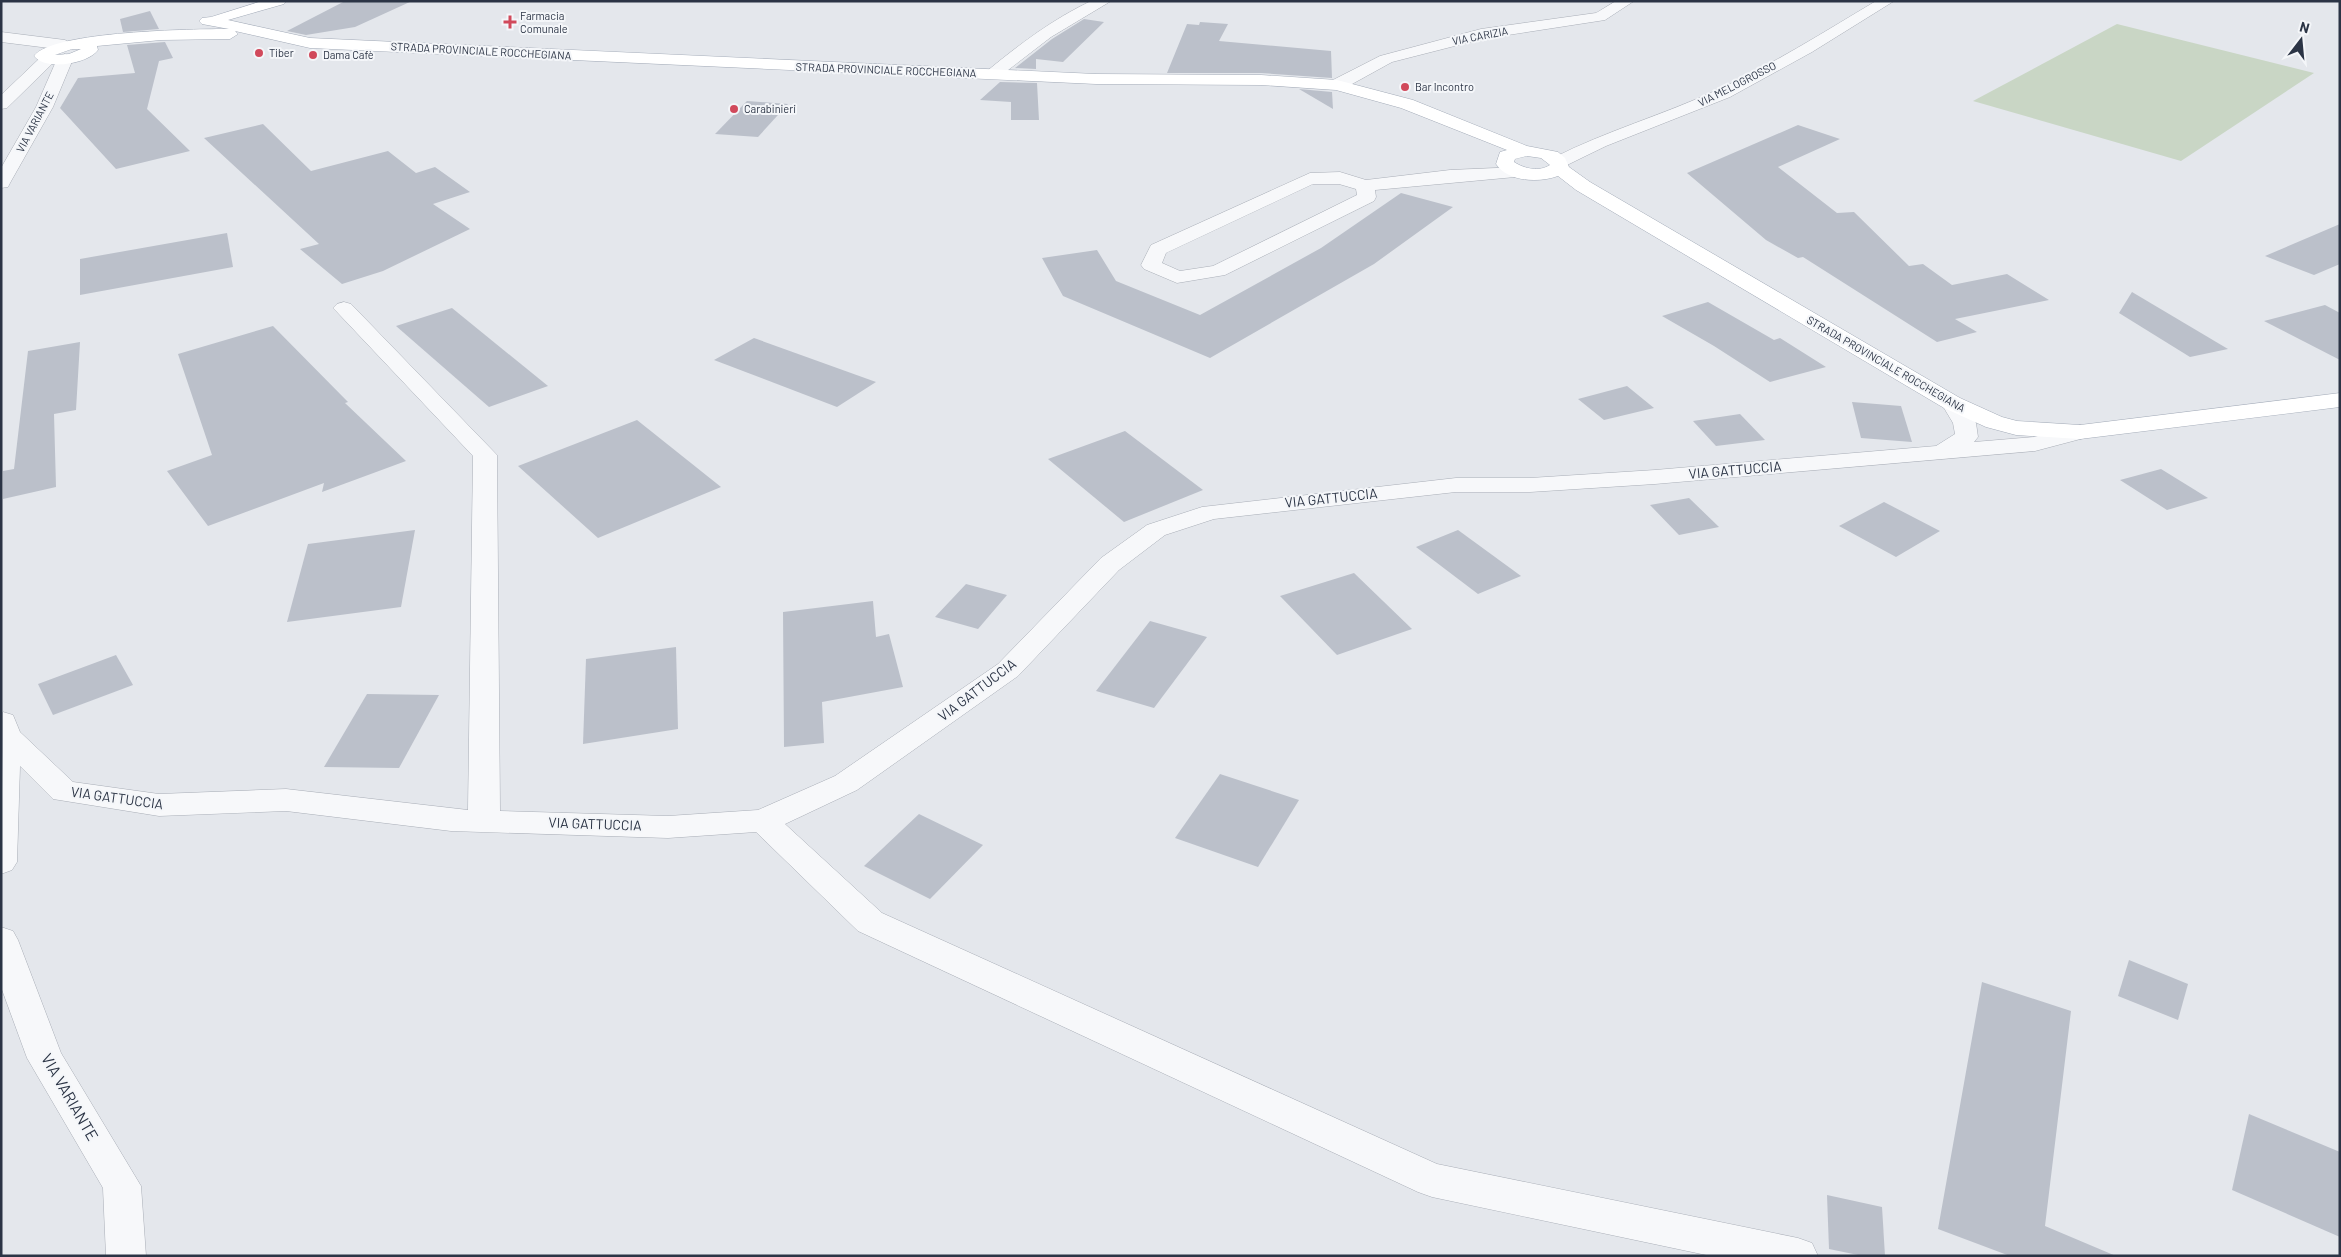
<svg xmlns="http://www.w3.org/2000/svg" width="2341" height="1257" viewBox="0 0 2341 1257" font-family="Barlow,sans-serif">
  <rect width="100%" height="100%" fill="#e4e7ec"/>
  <polygon fill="#c9d6c5" points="2117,24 2314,73 2181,161 1973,101"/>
  <g fill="#bbc0ca">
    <polygon points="345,1 412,1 355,27 306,35 287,31"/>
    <polygon points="150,11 159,29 123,32 120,19"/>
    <polygon points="1084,19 1104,22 1063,62 1036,59 1036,69 1015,68 1052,39"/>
    <polygon points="1200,22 1228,24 1219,41 1331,51 1332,78 1261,73 1167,73 1187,24 1199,25"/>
    <polygon points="165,42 173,58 159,61 147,109 190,151 116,169 60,108 78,78 135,73 127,45"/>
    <polygon points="1000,82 1037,83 1039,120 1011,120 1011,102 980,100"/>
    <polygon points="1299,89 1332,92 1333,109"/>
    <polygon points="747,101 788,104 758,137 715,134"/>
    <polygon points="263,124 311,171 388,151 416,173 435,167 470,192 433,204 470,229 383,271 342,284 300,249 319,244 204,138"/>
    <polygon points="1798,125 1840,139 1778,167 1837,213 1854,212 1909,266 1923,264 1952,285 2007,274 2049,300 1955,319 1977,332 1937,342 1803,257 1798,258 1766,240 1687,173"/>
    <polygon points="1401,193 1453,207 1374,264 1210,358 1063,296 1042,258 1097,250 1116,281 1200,315 1321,248"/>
    <polygon points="2340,224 2340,264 2314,275 2265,256"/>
    <polygon points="227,233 233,267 80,295 80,259"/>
    <polygon points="2132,292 2228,349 2190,357 2119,313"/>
    <polygon points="1708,302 1774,340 1780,338 1826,367 1770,382 1714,346 1662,316"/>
    <polygon points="2325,305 2340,313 2340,360 2264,321"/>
    <polygon points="452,308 548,386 489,407 396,326"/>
    <polygon points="273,326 348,402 345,403 406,461 322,492 324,483 208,526 167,471 212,455 178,354"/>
    <polygon points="754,338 876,382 837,407 714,360"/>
    <polygon points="80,342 76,410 54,414 56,487 3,499 3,471 14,469 28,351"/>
    <polygon points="1627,386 1654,408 1604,420 1578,399"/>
    <polygon points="1852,402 1901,406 1912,442 1861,438"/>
    <polygon points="1740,414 1765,440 1716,446 1693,421"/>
    <polygon points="637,420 721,487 598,538 518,466"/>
    <polygon points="1125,431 1203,490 1124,522 1048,459"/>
    <polygon points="2161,469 2208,498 2167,510 2120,480"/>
    <polygon points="1689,498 1719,527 1679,535 1650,505"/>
    <polygon points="1884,502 1940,531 1896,557 1839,526"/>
    <polygon points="415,530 401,607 287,622 308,544"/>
    <polygon points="1458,530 1521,576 1478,594 1416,547"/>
    <polygon points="1354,573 1412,629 1337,655 1280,596"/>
    <polygon points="966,584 1007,595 978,629 935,617"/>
    <polygon points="873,601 876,637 889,634 903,687 822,702 824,743 784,747 783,612"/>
    <polygon points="1150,621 1207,637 1154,708 1096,691"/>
    <polygon points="676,647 678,729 583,744 586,659"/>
    <polygon points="116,655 133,685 53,715 38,684"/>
    <polygon points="367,694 439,695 399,768 324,767"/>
    <polygon points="1220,774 1299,800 1258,867 1175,838"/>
    <polygon points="919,814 983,845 930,899 864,866"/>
    <polygon points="2129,960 2188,984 2178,1020 2118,996"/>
    <polygon points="1982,982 2071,1011 2045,1226 2116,1256 2010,1256 1938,1229"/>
    <polygon points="2249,1114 2340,1152 2340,1237 2232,1190"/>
    <polygon points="1827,1195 1882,1207 1885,1256 1863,1256 1829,1249"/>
  </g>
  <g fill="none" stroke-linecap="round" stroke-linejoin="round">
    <g stroke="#a9aeb7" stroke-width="1">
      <g id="minor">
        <path d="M1091,1H1111L1051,37L999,77H987L985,74L987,71C1020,44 1053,19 1091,1Z"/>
        <polygon points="1616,1 1634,1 1605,20 1482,39 1392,62 1343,89 1331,89 1329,85 1331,81 1380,56 1481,29 1596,13"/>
        <path d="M1876,1H1894L1812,52L1730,97L1606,146L1565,166H1553L1550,162L1553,158C1606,131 1663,115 1717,90C1772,65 1824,32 1876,1Z"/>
        <polygon points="1,32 65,40 73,45 65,50 1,42"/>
        <polygon points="48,54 54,56 56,59 54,62 7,108 1,109 1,95 42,56"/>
        <polygon points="65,54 73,59 53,107 10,183 8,187 1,188 1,168 36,107 57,59"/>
        <path d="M1520,167L1526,168L1529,172L1526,176L1375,190L1376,197L1374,201L1225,275L1177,283L1144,269L1141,265L1151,245L1310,173L1340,172L1366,180L1450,170ZM1313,184H1339L1356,189L1357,195L1213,266L1180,271L1162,263L1166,253Z"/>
        <polygon points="344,302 351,304 497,455 500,811 668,816 758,810 835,776 998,664 1101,558 1147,525 1202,507 1456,478 1530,478 1655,470 1936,446 1955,434 1953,423 1941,403 1944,398 1952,396 1960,398 1976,423 1978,437 1974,442 2034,437 2080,425 2088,427 2092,432 2088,437 2035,451 1655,484 1530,492 1456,492 1214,519 1165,535 1119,570 1018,676 857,790 785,824 882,913 1437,1164 1798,1238 1812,1243 1818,1256 1711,1256 1432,1197 1418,1192 858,931 756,832 668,838 451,831 286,811 159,816 53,799 20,766 17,862 12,870 1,874 3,712 13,715 20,732 73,782 159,794 286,789 468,810 473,456 337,312 333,308 337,304"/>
        <polygon points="1,927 13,931 18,940 61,1053 141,1186 146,1256 106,1256 103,1188 27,1058 1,987"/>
      </g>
    </g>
    <g stroke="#a3abb8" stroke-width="1">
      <path id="major" d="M262,1H286L284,4L228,20L310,38L1096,74L1261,75L1337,80L1413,100L1527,146L1558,152L1565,158L1569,167L1590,182L1960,398L2002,417L2017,421L2080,425L2340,393V407L2080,439L2016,435L1986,427L1944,408L1576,190L1558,176C1539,183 1508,182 1496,164L1500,152L1507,150L1401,108L1336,90L1261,85L1096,84L310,48L235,31L238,34L230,39L161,40L97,46L98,50C88,64 45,71 34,56C52,31 195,29 229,29L202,24L199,21L202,18L211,17ZM72,49H81L69,54L55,55ZM1527,156L1541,158L1550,165C1539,172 1525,169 1514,162L1515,159Z"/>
    </g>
    <use href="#minor" fill="#f7f8fa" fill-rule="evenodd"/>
    <use href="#major" fill="#fff" fill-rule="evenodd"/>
  </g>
  <g fill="#d1495b" stroke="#f4f6f9" stroke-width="2">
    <path d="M507.5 14.5h5v5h5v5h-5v5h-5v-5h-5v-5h5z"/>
    <circle cx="259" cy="53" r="5"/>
    <circle cx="313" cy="55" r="5"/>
    <circle cx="1405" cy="87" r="5"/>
    <circle cx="734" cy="109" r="5"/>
  </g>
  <g text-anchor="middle" stroke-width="4" stroke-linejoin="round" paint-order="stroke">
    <g font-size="11" fill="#2b3445" stroke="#f4f6f9" text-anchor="start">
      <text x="520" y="20">Farmacia<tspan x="520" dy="13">Comunale</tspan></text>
      <text x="269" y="57">Tiber</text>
      <text x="323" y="59">Dama Cafè</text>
      <text x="1415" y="91">Bar Incontro</text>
      <text x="744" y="113">Carabinieri</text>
    </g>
    <g font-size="11" fill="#2b3445" stroke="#f4f6f9">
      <text transform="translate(1480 36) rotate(-11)" y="4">VIA CARIZIA</text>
      <text transform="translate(481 51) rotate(3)" y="4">STRADA PROVINCIALE ROCCHEGIANA</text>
      <text transform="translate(886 70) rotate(2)" y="4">STRADA PROVINCIALE ROCCHEGIANA</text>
      <text transform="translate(1737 84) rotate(-27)" y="4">VIA MELOGROSSO</text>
      <text transform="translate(35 122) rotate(-62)" y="4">VIA VARIANTE</text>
      <text transform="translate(1886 364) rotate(30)" y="4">STRADA PROVINCIALE ROCCHEGIANA</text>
    </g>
    <g font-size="14" fill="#2b3445" stroke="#f4f6f9">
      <text transform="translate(1735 470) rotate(-5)" y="5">VIA GATTUCCIA</text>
      <text transform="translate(1331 498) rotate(-6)" y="5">VIA GATTUCCIA</text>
      <text transform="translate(977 690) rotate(-37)" y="5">VIA GATTUCCIA</text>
      <text transform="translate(117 798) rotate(8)" y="5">VIA GATTUCCIA</text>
      <text transform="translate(595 824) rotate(2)" y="5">VIA GATTUCCIA</text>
    </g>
    <g font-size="16" fill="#2b3445" stroke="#f4f6f9">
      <text transform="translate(70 1097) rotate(60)" y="6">VIA VARIANTE</text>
    </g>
  </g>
  <rect width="2341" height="1257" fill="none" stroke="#2b3445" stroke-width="5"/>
  <g transform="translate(2301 40) rotate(16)" stroke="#f4f6f9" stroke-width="4" paint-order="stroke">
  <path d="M0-4L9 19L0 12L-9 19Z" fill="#2b3445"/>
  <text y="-8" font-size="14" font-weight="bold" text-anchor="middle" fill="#2b3445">N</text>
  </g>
</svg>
